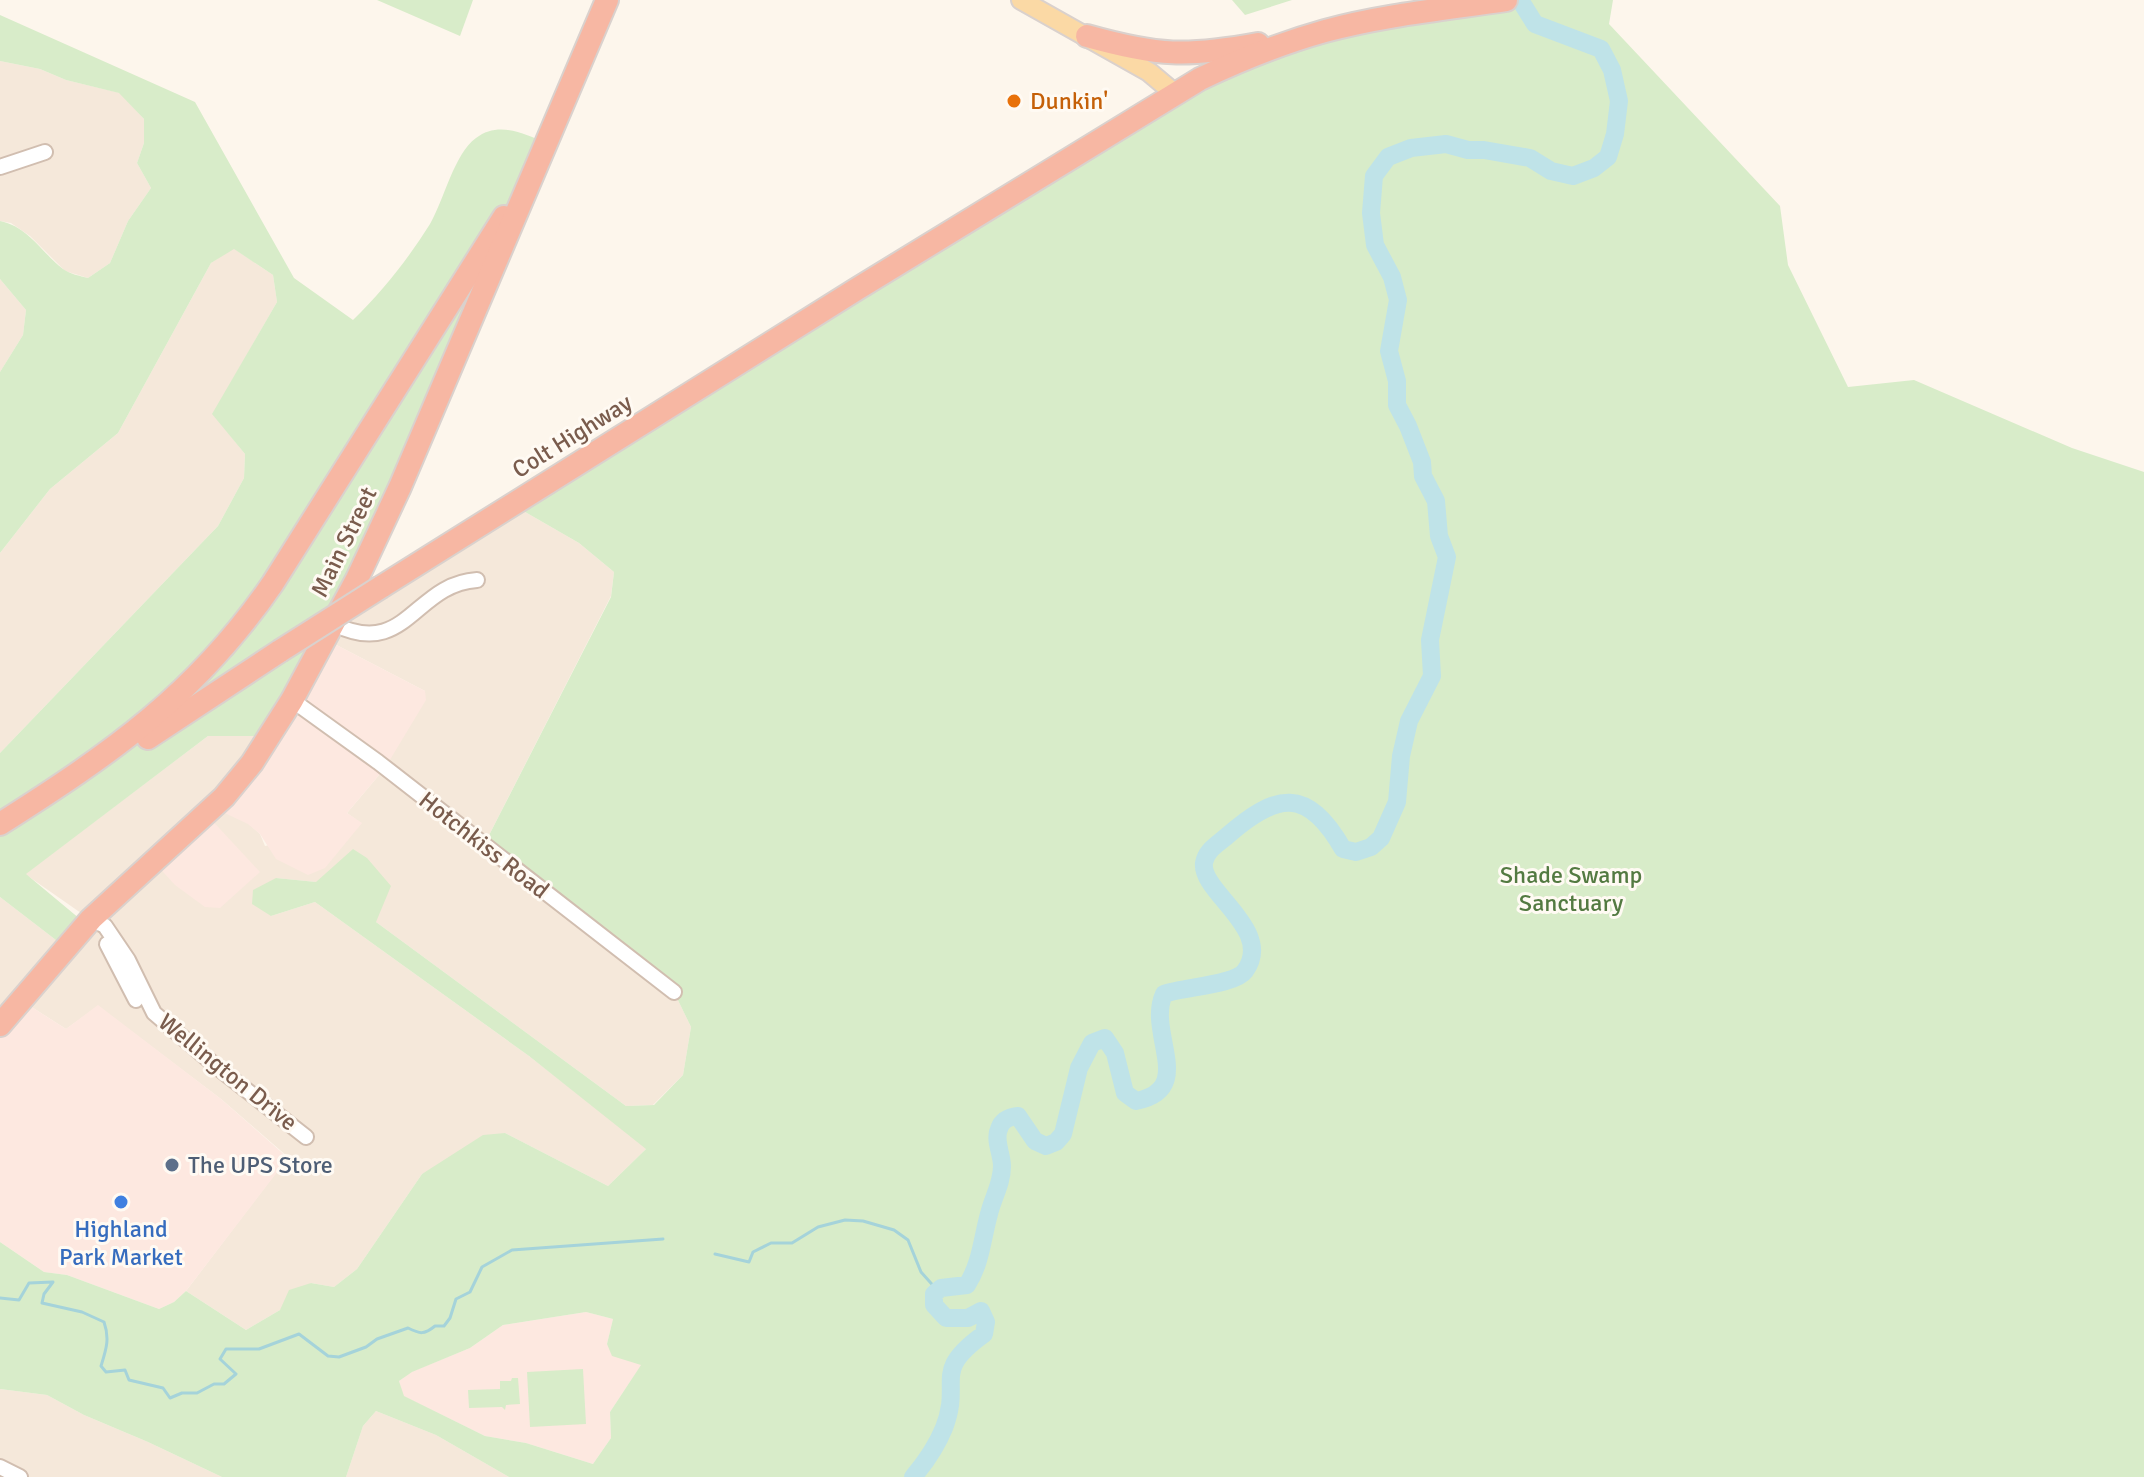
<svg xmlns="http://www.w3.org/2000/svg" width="2144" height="1477" viewBox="0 0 2144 1477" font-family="Signika,sans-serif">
  <rect width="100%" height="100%" fill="#fdf6ec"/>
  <g fill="#f5e8da">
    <polygon points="0,61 40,69 66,80 120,93 144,119 144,143 137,163 151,188 128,221 110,263 88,278 65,271 30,236 11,223 0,221"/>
    <polygon points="233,248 273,275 277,302 213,414 245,454 244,478 218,526 0,753 0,553 50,489 118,433 211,263"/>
    <polygon points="0,279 26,310 23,335 0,372"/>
    <polygon points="513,505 579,543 614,572 611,596 484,845 674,992 691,1027 683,1075 653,1105 626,1106 376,922 316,882 276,878 271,916 315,902 529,1056 647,1148 608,1186 505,1133 422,1174 357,1269 334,1287 311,1283 280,1310 246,1330 186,1291 288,1157 221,1099 98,1006 66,1029 27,1004 91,920 25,874 208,736 270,736 248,823 260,834 265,846 361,823 347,813 385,768 425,691 325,639 357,579 381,587"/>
    <polygon points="0,897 65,947 0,1013"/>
    <polygon points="0,1389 47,1395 84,1415 148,1442 222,1477 0,1477"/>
    <polygon points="376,1411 436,1435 509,1477 346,1477 363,1426"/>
  </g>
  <g fill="#fde8e0">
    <polygon points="325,639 425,691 426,700 385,768 347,813 362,823 325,868 308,875 276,859 260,834 248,824 214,808"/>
    <polygon points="207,815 260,872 220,908 205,907 175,885 154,862"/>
    <polygon points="27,1004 66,1029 98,1005 221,1099 288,1158 186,1291 174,1302 159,1309 67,1275 44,1272 0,1242 0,1037"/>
    <polygon points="586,1312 613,1319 607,1344 642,1364 610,1412 611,1438 593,1464 526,1443 485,1436 403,1396 399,1381 411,1372 470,1348 503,1325"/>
  </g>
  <g fill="#d8ecc9" fill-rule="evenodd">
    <polygon points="377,0 473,0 460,36"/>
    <polygon points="1232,0 1292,0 1245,15"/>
    <path d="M1506,0H1613L1609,24L1780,206L1788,265L1848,387L1914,380L2072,448L2144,472V1477H509L436,1435L376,1411L363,1426L346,1477H222L148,1442L84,1415L47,1395L0,1389V1242L44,1272L67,1275L159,1309L174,1302L186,1291L246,1330L280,1310L289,1290L311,1283L334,1287L357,1269L422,1174L483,1135L505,1133L608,1186L646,1149L529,1056L315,902L271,916L252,904L253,890L276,878L316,882L353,849L367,858L391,886L376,922L626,1106L654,1105L683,1075L691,1027L674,992L484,845L611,597L614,572L579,543L513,505L1257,54ZM586,1312L613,1319L607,1344L612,1356L641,1365L610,1412L611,1438L593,1464L526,1443L485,1436L404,1396L399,1381L412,1372L470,1348L503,1325Z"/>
    <path d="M0,15L195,102L294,278L353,320C383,291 408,259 430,224C444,200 454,154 476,138C498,121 524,133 546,143L488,282L270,736H208L26,874L86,924L65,947L0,897V753L218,526L244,478L245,454L212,414L277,302L273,275L234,249L211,263L118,433L50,489L0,553V372L23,335L26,310L0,279V221C29,227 41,252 63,269C70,274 80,276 88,278L110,263L128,221L151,188L137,163L144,143V119L119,93L66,80L40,69L0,61Z"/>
    <polygon points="583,1369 586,1424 530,1427 527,1372"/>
    <polygon points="512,1378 518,1378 520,1404 506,1405 505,1410 502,1407 469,1408 468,1390 500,1389 500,1381 511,1381"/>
  </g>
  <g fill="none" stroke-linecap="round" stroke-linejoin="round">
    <g stroke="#a5d3da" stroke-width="3">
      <polyline points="715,1254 749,1262 753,1252 771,1243 792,1243 818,1227 845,1220 863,1221 894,1230 908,1240 921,1272 938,1291"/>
      <path d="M0,1298L19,1300L29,1283L53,1282L44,1294L42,1303L82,1312L104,1322C110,1339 106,1350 101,1366L106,1372L125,1370L129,1380L163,1388L170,1398L182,1393H197L214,1384H224L236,1374L220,1359L226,1349H259L299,1334L328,1356L339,1357L366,1347L377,1339L408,1328C420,1334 424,1335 435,1326H444L450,1318L456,1299L470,1292L482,1267L512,1250L663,1239"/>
    </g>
    <path stroke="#bfe3e8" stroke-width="18" d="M913,1477C925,1463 937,1445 944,1428C963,1379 930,1373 984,1334L986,1322L981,1311L968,1318H946L934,1305V1294L941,1288L967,1285C981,1263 982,1239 989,1214C993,1197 1002,1184 1002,1166C1002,1154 994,1140 999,1129C1002,1120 1008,1117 1018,1116L1035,1141L1046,1146L1056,1142L1063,1134L1079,1068L1092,1043L1105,1038L1115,1053L1125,1093L1136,1101C1197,1089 1146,1033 1164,994C1183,987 1235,985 1245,971C1275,930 1200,892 1204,863C1206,850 1218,844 1227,836C1276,793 1307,786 1343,849L1356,852L1371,847L1381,838L1397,802L1401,756L1409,721L1432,676L1430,640L1447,557L1439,536L1436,501L1423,476L1422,462L1408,426L1397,405V381L1389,351L1398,300L1392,277L1375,245L1371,213L1374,176L1388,157L1411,148L1446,144L1468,150H1484L1530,158L1551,171L1573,176L1594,168L1608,157L1615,134L1619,101L1612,70L1601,49L1535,24L1520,0"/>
    <g stroke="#d1beb0" stroke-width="18">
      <g id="minor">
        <polyline points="0,167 45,152"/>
        <path d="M334,624C406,660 414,584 477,580"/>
        <polyline points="292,700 378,762 674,992"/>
        <polyline points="91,919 105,926 128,960 154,1013 217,1067 306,1137"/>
        <polyline points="107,944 136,1000"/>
        <polyline points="0,1467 20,1477"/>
      </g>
    </g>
    <g stroke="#dad1cd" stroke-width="22">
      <polyline id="major" points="1021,0 1149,72 1174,93"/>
    </g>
    <g stroke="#dad1cd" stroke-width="26">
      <g id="highway">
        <path d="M1087,36C1158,56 1187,57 1258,44"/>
        <path d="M381,587L857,289L1200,79C1240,60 1282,43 1325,31C1384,15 1446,9 1506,0"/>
        <polyline points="148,738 280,651"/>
        <path d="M0,824C112,753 197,694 273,583L504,217"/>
        <polyline points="0,1025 91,919 224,797 252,763 292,700 357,579 400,487 607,0"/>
      </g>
    </g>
    <use href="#minor" stroke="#fff" stroke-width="14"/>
    <use href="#major" stroke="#fbd9a5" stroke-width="18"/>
    <use href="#highway" stroke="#f7b7a3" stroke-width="22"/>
    <g stroke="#dad1cd" stroke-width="26" stroke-linecap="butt">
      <polyline id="highway-bridge" points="280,651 381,587"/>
    </g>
    <use href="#highway-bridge" stroke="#f7b7a3" stroke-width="22"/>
  </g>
  <circle fill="#e8710a" stroke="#fffaf3" stroke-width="3" cx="1014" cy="101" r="8"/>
  <circle fill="#5c6f8a" stroke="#fffaf3" stroke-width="3" cx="172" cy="1165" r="8"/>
  <circle fill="#3f7fe0" stroke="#fffaf3" stroke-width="3" cx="121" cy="1202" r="8"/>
  <g text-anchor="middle" stroke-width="6" stroke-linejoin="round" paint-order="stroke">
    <g font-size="24" fill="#c56008" stroke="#fffaf3" text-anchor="start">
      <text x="1030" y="109">Dunkin'</text>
    </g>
    <g font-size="24" fill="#7a5c4d" stroke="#fffaf3">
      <text transform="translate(572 436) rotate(-32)" y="8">Colt Highway</text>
      <text transform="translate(344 542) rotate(-64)" y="8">Main Street</text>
      <text transform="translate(484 845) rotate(38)" y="8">Hotchkiss Road</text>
      <text transform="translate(228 1072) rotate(39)" y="8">Wellington Drive</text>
    </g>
    <g font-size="24" fill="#537a41" stroke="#fffaf3">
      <text x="1571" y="883">Shade Swamp<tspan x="1571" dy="28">Sanctuary</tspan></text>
    </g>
    <g font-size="24" fill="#4e5e75" stroke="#fffaf3" text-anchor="start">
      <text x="188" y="1173">The UPS Store</text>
    </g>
    <g font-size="24" fill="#366cbe" stroke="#fffaf3">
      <text x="121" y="1237">Highland<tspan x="121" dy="28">Park Market</tspan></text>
    </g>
  </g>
</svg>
